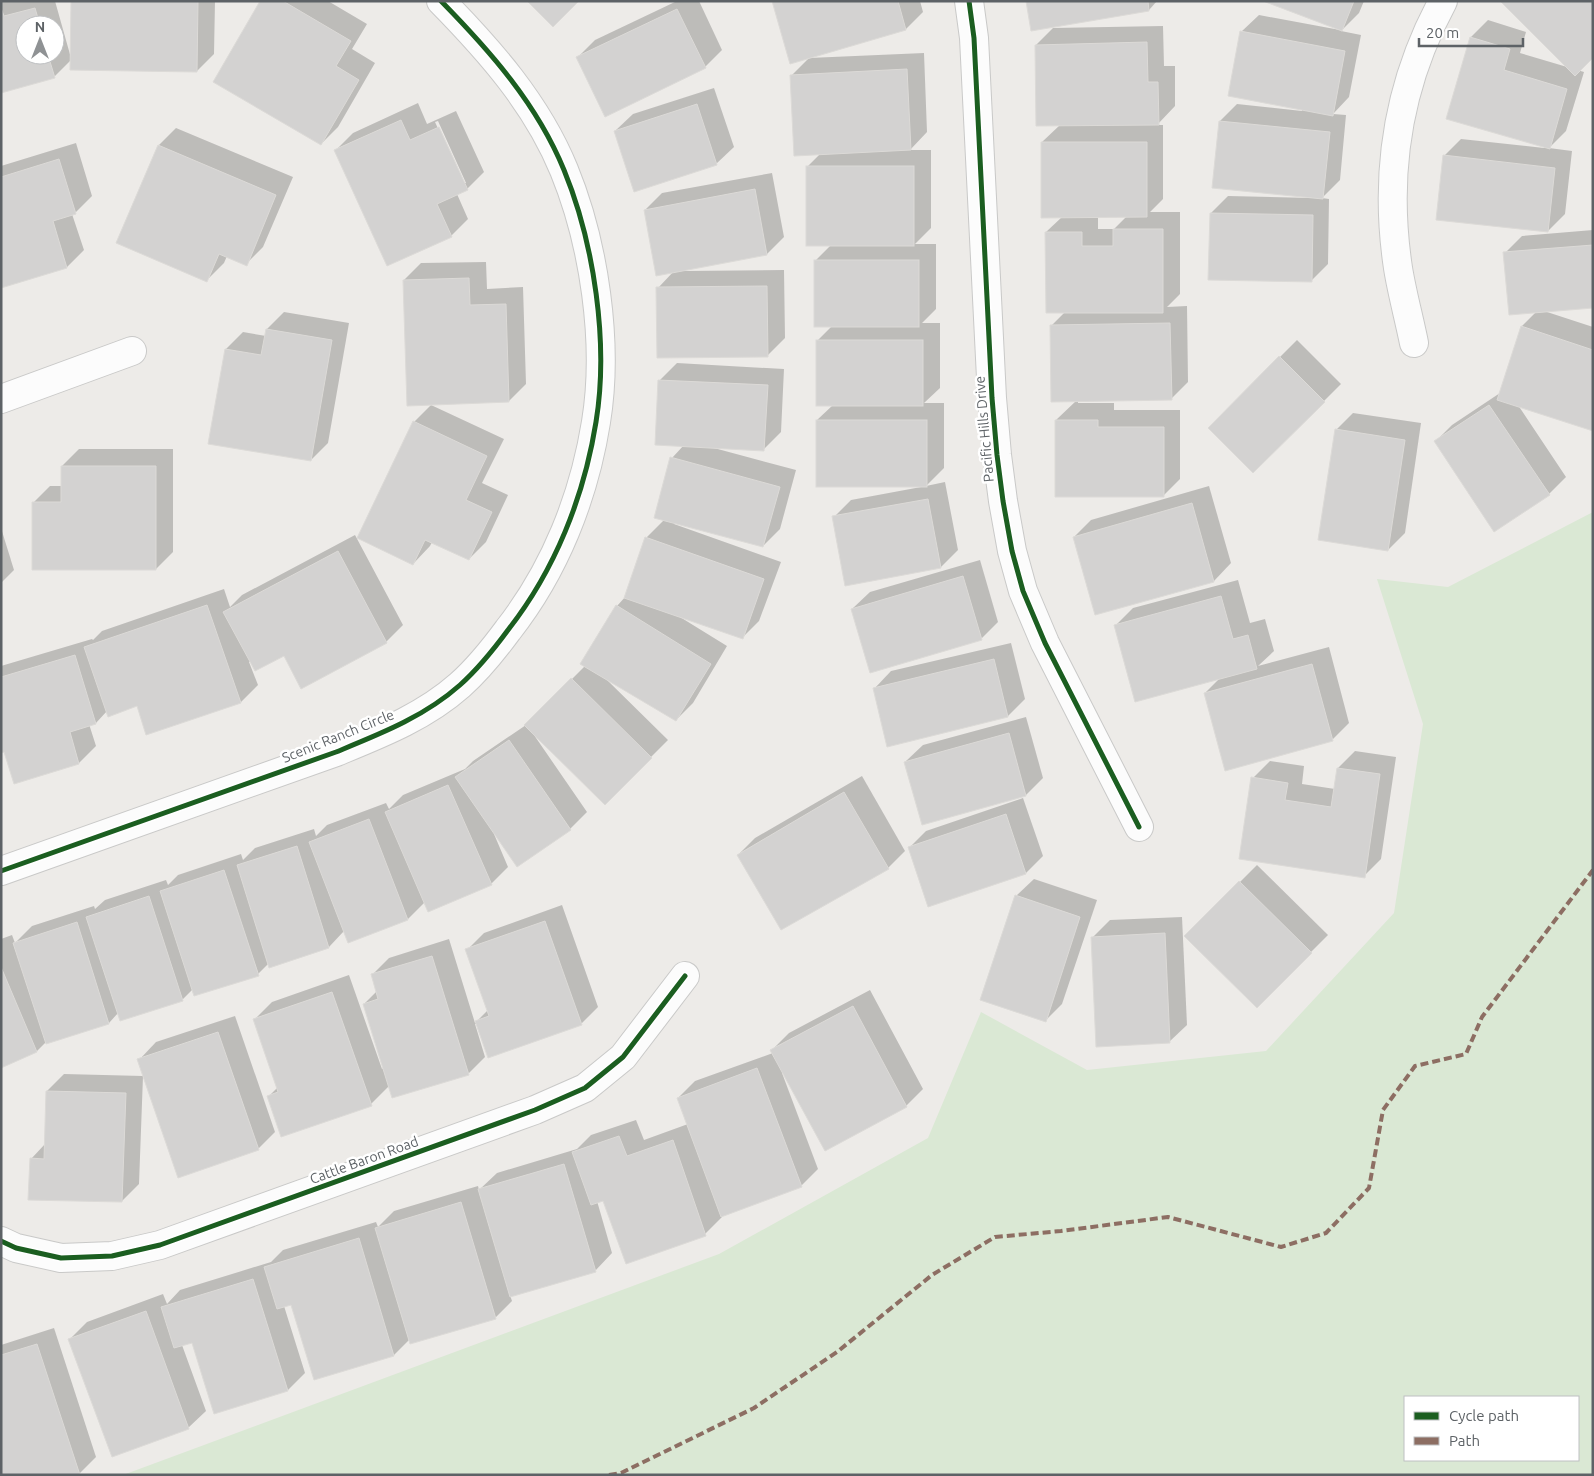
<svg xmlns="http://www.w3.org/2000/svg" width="1594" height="1476" viewBox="0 0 1594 1476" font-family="Ubuntu,sans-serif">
  <rect width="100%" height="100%" fill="#edebe8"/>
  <path fill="#dae8d4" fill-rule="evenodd" d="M1593,512V1475H123L719,1254L928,1138L981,1012L1087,1070L1266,1051L1394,913L1423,724L1377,579L1448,587ZM1405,1397H1578V1460H1405Z"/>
  <g fill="#0003" fill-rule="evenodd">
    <path d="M1,1H55L71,58L72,1H215L214,54L197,71L71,60L54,77L1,92ZM25,25H55V55H25Z"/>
    <polygon points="261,1 328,1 367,24 352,49 375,63 338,127 321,144"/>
    <polygon points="677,1 699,1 722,50 705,67 578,57 595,40"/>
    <polygon points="773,1 920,1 923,12 906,29 791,62"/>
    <polygon points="1027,1 1157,1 1149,10"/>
    <polygon points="1266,1 1364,1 1359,13 1341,31 1361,35 1349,97 1333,114 1346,115 1340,180 1322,198 1329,199 1328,264 1311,281 1211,213 1228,196 1312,198 1312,196 1220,121 1237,104 1302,111 1302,109 1241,32 1259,15 1340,30 1340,29"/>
    <polygon points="1488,20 1526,32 1520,53 1584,72 1566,131 1549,148 1572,151 1565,214 1548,231 1444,156 1461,139 1544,148 1544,146 1447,118 1471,37"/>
    <path d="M1163,26L1164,66H1175V106L1157,125H1163V199L1150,212H1180V294L1167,307L1187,306L1188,382L1171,399L1078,401V403H1114V410H1180V479L1163,496L1056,420L1076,401L1051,326L1065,312L1046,232L1062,217L1042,142L1060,125L1036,45L1053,28ZM1098,216H1127L1114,229H1098Z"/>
    <polygon points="924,53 927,132 910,150 931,150 931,228 915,244 936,244 936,309 922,323 940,323 940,388 924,403 944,403 944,468 926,486 945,482 958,550 941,567 834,517 851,500 921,487 817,420 833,405 817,341 832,326 815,261 831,245 807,167 821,153 792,75 809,58"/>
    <polygon points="714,88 734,147 716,164 615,131 633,114"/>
    <path d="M418,103L427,124L456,111L484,172L467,189L457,194L468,219L451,236L336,150L353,133ZM438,121L466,183H463L435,122Z"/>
    <polygon points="176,128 293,177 263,247 246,264 227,256 224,263 207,280 159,145"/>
    <polygon points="76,143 92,196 75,213 72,214 84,250 67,267 1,287 1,166"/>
    <polygon points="772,173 784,237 767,254 685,269 685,271 784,270 785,338 768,355 658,288 674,271 645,210 662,193"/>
    <polygon points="1593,230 1593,307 1544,311 1593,327 1593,430 1518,405 1566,477 1549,494 1435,442 1452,425 1500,393 1522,326 1536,312 1505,253 1522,236"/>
    <polygon points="486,262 487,289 523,287 526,384 509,401 404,280 421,263"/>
    <polygon points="284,312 349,323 328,443 311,460 226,349 243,332 266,336 267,329"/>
    <polygon points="1297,340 1341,384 1253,472 1209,428"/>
    <polygon points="677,363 784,369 781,432 764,449 714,448 796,470 780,529 763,546 675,522 674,524 781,562 759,621 742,638 681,616 680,617 727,646 693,703 676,720 606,679 668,740 605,803 534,735 587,812 570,829 494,834 508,867 491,884 425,902 408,919 348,941 344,931 329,947 269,963 258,974 193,989 182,1000 118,1013 109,1023 46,1042 37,1051 1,1066 1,939 12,935 15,943 32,926 94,906 95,909 105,900 166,880 168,885 178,875 241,854 243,860 255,848 314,829 316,836 327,825 386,803 389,809 403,795 465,769 473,761 526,725 586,665 617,606 626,596 646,538 664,520 672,458 684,445 656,444 660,380"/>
    <polygon points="431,405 504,439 482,483 508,495 486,542 469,559 432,542 430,546 413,564 414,422"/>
    <polygon points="1353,413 1421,423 1405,533 1388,550 1336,430"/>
    <polygon points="79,449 173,449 173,552 156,569 33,503 50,486 62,486 62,466"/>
    <polygon points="1209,486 1231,563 1214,581 1096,614 1074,537 1091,520"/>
    <polygon points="1,528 14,570 1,583"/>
    <polygon points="355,535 403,625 386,642 284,654 251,661 249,662 258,685 241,702 137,705 107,711 96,723 89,724 96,746 79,763 15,782 5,750 1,751 1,666 92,639 93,640 102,631 224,589 230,607 242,595"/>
    <polygon points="980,560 998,622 981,639 852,609 870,592"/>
    <polygon points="1238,580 1250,623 1265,619 1274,651 1258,666 1329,647 1349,723 1332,740 1205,693 1221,677 1116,625 1133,608"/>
    <polygon points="1011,643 1025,699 1008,716 874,689 891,671"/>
    <polygon points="1026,717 1043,778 1026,795 923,823 905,762 923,745"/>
    <polygon points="1355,751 1396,757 1381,859 1364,876 1253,778 1270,761 1304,766 1302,784 1335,789 1338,768"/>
    <polygon points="862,776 905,851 888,868 738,855 755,838"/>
    <polygon points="1023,798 1043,856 1026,873 929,905 909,848 926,831"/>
    <polygon points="1257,865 1328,935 1257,1006 1186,936"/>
    <polygon points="1034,879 1097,900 1062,1004 1045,1021 1016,896"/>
    <polygon points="562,905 598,1007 581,1024 475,1024 485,1057 468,1074 389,1086 371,1104 269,1096 278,1087 255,1019 272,1002 349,975 382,1069 384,1068 364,1004 377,991 372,975 389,958 449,939 475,1023 488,1010 467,950 484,933"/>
    <polygon points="1182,917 1187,1025 1169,1042 1093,937 1110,920"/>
    <polygon points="870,990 923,1089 906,1106 782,1073 818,1169 801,1186 722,1216 722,1217 705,1234 604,1199 597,1201 612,1253 595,1271 510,1295 512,1301 495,1318 410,1339 394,1355 292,1303 284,1306 305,1373 288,1390 215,1413 192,1341 182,1345 206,1411 188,1428 70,1339 87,1322 163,1294 167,1304 180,1290 271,1262 283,1250 376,1222 378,1227 394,1211 478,1186 479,1190 497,1173 577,1149 591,1135 636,1120 644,1140 688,1124 678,1098 695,1081 773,1053 772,1050 789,1033"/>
    <polygon points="235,1016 275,1132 258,1149 139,1060 156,1042"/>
    <polygon points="64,1074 143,1076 139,1184 122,1201 31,1159 45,1144 47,1091"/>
    <polygon points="54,1328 96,1457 79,1474 1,1475 1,1345"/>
  </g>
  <g fill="#d3d2d1" stroke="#dcdad7">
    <polygon points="71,1 198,1 197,72 70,70"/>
    <polygon points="260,1 283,1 351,41 336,66 359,80 321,145 213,82"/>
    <polygon points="527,1 579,1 553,27"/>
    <polygon points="772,1 898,1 906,30 790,64"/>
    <polygon points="1026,1 1148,1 1149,11 1031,31"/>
    <polygon points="1263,1 1354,1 1342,31"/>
    <polygon points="1500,1 1593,1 1593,58 1575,76"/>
    <polygon points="1,8 4,16 35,8 40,25 25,25 25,55 48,55 55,78 1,93"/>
    <polygon points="677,9 706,68 605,117 576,57"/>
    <polygon points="1240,31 1345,51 1333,116 1228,96"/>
    <polygon points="1470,37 1510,49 1504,70 1567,89 1550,149 1446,119"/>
    <polygon points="1147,42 1148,82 1158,82 1159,125 1036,126 1035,45"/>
    <polygon points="907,69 911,150 794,156 790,75"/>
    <polygon points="697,104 717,165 634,192 614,131"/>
    <polygon points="401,120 410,140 439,127 468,190 437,204 452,237 387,266 334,150"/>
    <polygon points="1219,121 1330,132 1323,199 1212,188"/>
    <polygon points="1041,142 1147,142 1147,217 1041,218"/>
    <polygon points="158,145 276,195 247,266 219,254 207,282 116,243"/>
    <polygon points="1443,155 1555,168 1548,232 1436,220"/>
    <polygon points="59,159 76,214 53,221 67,268 1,288 1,177"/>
    <rect x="806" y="166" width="108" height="80"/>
    <polygon points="755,189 767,255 656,276 644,210"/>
    <polygon points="1210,213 1313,215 1312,282 1208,280"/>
    <polygon points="1113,229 1163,229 1163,313 1046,313 1045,232 1082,232 1082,246 1113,246"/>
    <polygon points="1593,245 1593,308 1509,315 1503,252"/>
    <rect x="814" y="260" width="105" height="67"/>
    <polygon points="469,278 470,305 506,304 509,402 407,406 403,280"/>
    <polygon points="767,286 768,357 657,358 656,287"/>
    <polygon points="1170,323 1172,400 1051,402 1050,325"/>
    <polygon points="1521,326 1593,350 1593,431 1497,400"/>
    <polygon points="266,329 332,340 311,461 208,444 225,349 261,355"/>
    <rect x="816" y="340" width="107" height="66"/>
    <polygon points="1279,356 1325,402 1253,473 1208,428"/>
    <polygon points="658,380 768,385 764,451 655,445"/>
    <polygon points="1489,405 1550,495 1494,532 1434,441"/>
    <rect x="816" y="420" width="111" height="67"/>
    <polygon points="1055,420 1098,420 1098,427 1164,427 1164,497 1055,497"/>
    <polygon points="413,421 487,456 466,500 492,512 469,560 425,540 413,565 357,538"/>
    <polygon points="1335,429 1405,440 1388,551 1318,540"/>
    <polygon points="670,457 780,487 763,547 654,518"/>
    <polygon points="61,466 156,466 156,570 32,570 32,502 61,502"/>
    <polygon points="928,499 941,568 845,586 832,516"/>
    <polygon points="1192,503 1214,582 1095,615 1073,537"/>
    <polygon points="645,537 764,579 743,639 624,598"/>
    <polygon points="338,551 387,643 301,689 284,656 255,671 223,612"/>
    <polygon points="963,576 982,640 870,673 851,609"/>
    <polygon points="1221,596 1233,639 1248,635 1257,669 1135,702 1114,625"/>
    <polygon points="207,605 241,703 146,735 137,706 108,717 84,647"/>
    <polygon points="616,605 711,664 676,721 580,664"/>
    <polygon points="75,655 96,724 70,732 79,764 14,784 4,752 1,753 1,677"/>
    <polygon points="994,659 1008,717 887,747 873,688"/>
    <polygon points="1312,664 1333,741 1225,771 1204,693"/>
    <polygon points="571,678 652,758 605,805 524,725"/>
    <polygon points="1009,733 1026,796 922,825 904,762"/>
    <polygon points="509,740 571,830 517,867 455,777"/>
    <polygon points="1337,768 1380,774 1365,878 1239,859 1251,777 1288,783 1285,800 1331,807"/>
    <polygon points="448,785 492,885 428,912 385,812"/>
    <polygon points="844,792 889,869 781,930 737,855"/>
    <polygon points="1006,814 1026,874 928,907 908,847"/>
    <polygon points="369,819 408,920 348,943 309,842"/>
    <polygon points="297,846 329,948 269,968 237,865"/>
    <polygon points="224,870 259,976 194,996 160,891"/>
    <polygon points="1239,881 1312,953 1257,1008 1184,936"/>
    <polygon points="1015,895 1080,917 1046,1022 980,1000"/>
    <polygon points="149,896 183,1001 120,1021 86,917"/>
    <polygon points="545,921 582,1025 488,1058 475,1021 489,1016 465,949"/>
    <polygon points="77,922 109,1024 46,1044 13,943"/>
    <polygon points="1165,933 1170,1043 1096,1047 1091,937"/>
    <polygon points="432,956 469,1075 392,1098 363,1004 378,999 371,974"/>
    <polygon points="1,967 37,1052 1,1068"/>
    <polygon points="332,992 372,1106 281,1137 267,1096 278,1092 253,1019"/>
    <polygon points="853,1006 907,1107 825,1151 770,1050"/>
    <polygon points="218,1032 259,1150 178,1178 137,1059"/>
    <polygon points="757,1068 802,1187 721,1217 677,1098"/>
    <polygon points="46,1091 126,1093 122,1202 28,1200 30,1158 44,1159"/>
    <polygon points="619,1136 627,1156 673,1140 706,1236 626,1264 603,1201 591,1205 572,1152"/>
    <polygon points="564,1164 596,1272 510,1297 478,1189"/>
    <polygon points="461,1202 496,1319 410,1344 375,1228"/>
    <polygon points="359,1238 394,1356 314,1380 291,1305 277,1309 264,1267"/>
    <polygon points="253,1279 288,1391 214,1414 192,1343 174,1348 161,1307"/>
    <polygon points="146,1311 189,1429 112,1457 68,1339"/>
    <polygon points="37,1344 80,1475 1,1475 1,1355"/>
  </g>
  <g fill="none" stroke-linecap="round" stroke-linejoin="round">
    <g stroke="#c9c9c8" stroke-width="30">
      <g id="minor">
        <polyline points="969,1 974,38 992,398 997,455 1003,501 1012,551 1023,591 1045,643 1139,827"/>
        <path d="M1414,343C1409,318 1402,293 1398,268C1384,175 1398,84 1443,1"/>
        <polyline points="1,399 132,351"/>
        <path d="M1,871L336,752C380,734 424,717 460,685C478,669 494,649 508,630C555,570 584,497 596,422C609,343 594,243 564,170C537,104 490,51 441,1"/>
        <polyline points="1,1241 16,1248 61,1258 112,1256 160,1245 535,1110 585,1088 623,1057 685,976"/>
      </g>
    </g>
    <use href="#minor" stroke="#fcfcfc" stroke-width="28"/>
    <polyline stroke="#8d6e63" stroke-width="4" stroke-dasharray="8 4" stroke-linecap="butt" points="609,1475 621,1473 754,1408 837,1352 932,1275 995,1237 1061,1231 1168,1217 1281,1247 1326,1233 1369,1188 1383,1110 1415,1066 1466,1054 1482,1017 1593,870"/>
    <g stroke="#fff" stroke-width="8">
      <g id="cycleway">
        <polyline points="969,1 974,38 992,398 997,455 1003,501 1012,551 1023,591 1045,643 1139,827"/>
        <path d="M1,871L336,752C380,734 424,717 460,685C478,669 494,649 508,630C555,570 584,497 596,422C609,343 594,243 564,170C537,104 490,51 441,1"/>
        <polyline points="1,1241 16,1248 61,1258 112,1256 160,1245 535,1110 585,1088 623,1057 685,976"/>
      </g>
    </g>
    <use href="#cycleway" stroke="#1b5e20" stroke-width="5"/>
  </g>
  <g text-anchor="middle" stroke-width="5" stroke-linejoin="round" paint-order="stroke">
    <g font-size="14" fill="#5d6266" stroke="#fff">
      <text transform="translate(984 429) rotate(-95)" y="5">Pacific Hills Drive</text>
      <text transform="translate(338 736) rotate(-22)" y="5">Scenic Ranch Circle</text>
      <text transform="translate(364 1160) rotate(-20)" y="5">Cattle Baron Road</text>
    </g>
  </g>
  <rect width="1594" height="1476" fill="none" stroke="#5d6266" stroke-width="5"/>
  <rect x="1404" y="1396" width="175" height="65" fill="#ffffff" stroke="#bec0c2"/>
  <rect x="1414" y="1412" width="25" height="8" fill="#1b5e20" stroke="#bec0c2"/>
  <text x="1449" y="1421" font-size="15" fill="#5d6266">Cycle path</text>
  <rect x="1414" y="1437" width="25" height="8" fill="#8d6e63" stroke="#bec0c2"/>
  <text x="1449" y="1446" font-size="15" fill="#5d6266">Path</text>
  <g transform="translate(40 40)"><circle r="24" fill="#ffffff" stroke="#bec0c2"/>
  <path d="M0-4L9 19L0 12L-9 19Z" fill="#8f9294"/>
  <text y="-8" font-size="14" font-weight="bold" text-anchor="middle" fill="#5d6266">N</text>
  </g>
  <path d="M1419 38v8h104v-8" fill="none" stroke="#5d6266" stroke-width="2.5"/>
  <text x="1426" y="38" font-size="15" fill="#5d6266" stroke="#ffffff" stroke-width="4" paint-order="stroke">20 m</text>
</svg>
